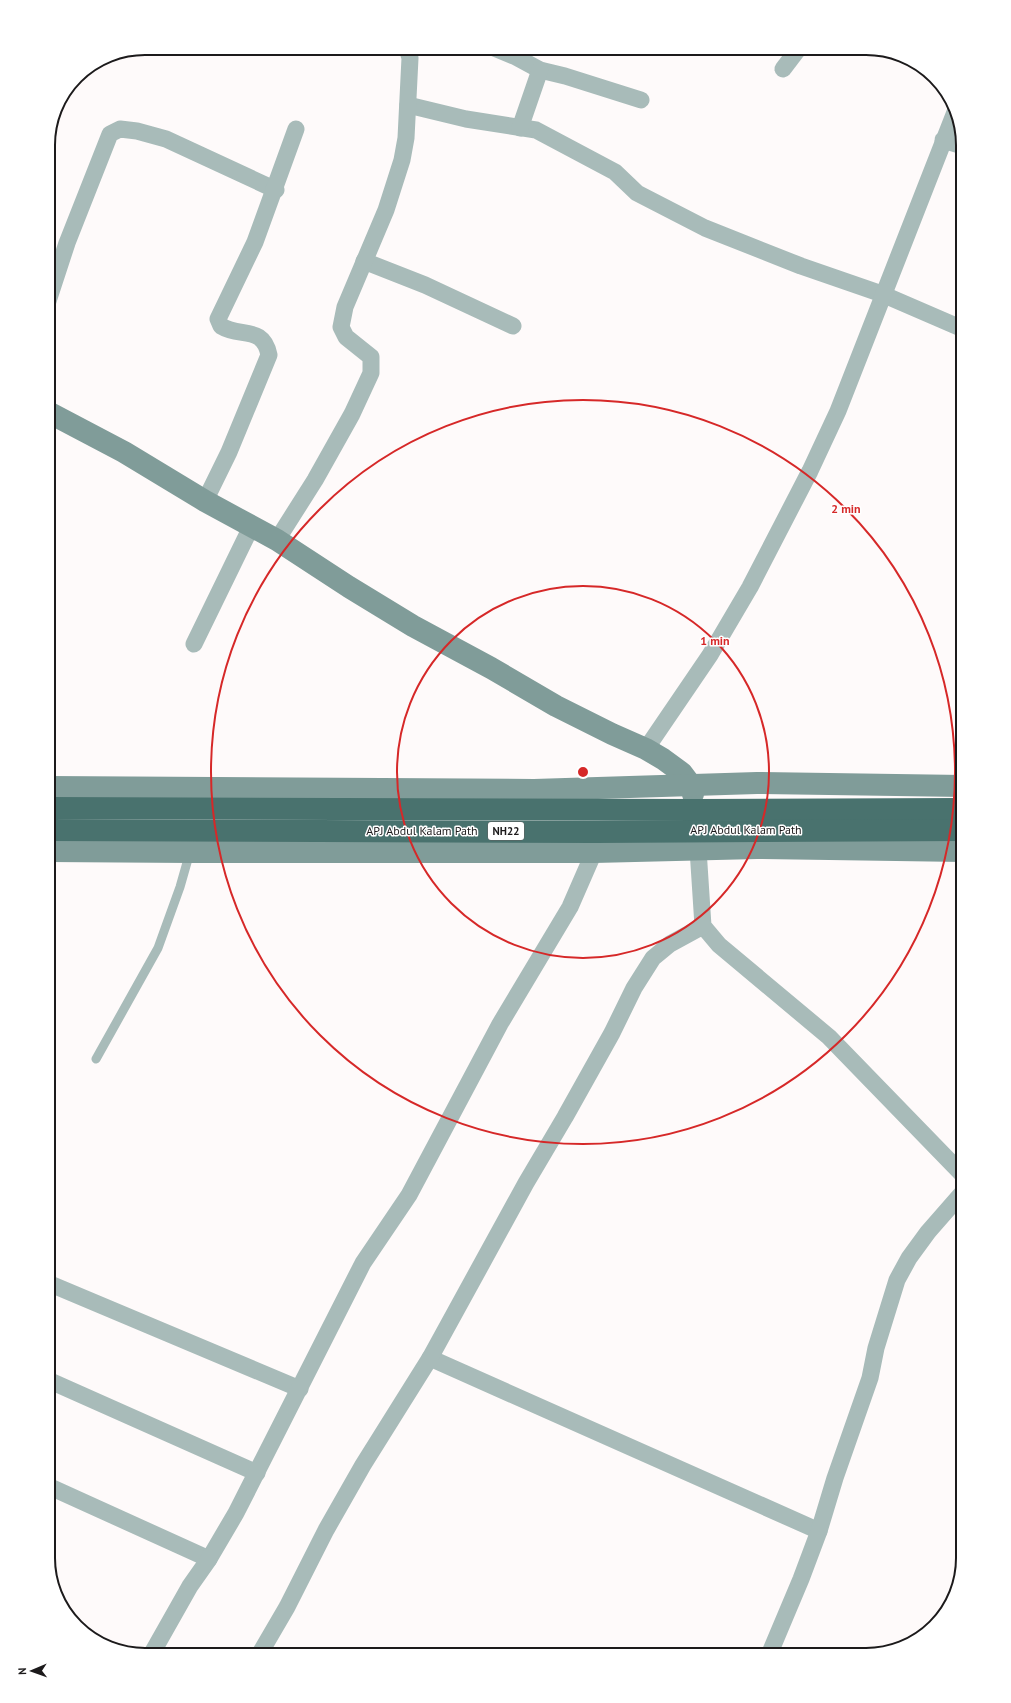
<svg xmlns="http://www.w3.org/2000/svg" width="1011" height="1703" viewBox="0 0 1011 1703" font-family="'PT Sans',sans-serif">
  <rect width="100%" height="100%" fill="#fefafa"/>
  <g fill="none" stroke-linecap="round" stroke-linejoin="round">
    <polyline stroke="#a8bbb9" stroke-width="9" points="96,1059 158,948 180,887 190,852"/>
    <g stroke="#a8bbb9" stroke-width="17">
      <polyline points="494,48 516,57 540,70 565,76 641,100"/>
      <polyline points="783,69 799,48"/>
      <polyline points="408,105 466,119 536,130 615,172 637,193 705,228 801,266 882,294 963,329"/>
      <polyline points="520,128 540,70"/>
      <polyline points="943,140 963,146"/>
      <polyline points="364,261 425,285 513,326"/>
      <polyline points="48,301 67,243 110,134 120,129 137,131 166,139 276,190"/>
      <path d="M205,501L229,452L269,355C263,325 240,338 221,326L218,319L255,242L296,129"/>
      <polyline points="277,540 315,480 352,414 371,373 371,357 346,337 341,327 345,307 386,210 402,160 406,138 410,58 407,48"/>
      <polyline points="194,644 251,527"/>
      <polyline points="646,749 710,655 750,587 810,471 838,411 955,112"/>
      <polyline points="698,849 703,926 719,945 829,1037 963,1175"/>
      <polyline points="48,1283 300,1389"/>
      <polyline points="430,1358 819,1531"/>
      <polyline points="48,1380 257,1473"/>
      <polyline points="48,1486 209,1559"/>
      <polyline points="151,1655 190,1586 209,1559 236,1513 363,1263 409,1195 500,1024 570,907 594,852"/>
      <polyline points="259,1655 287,1607 326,1530 363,1465 430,1358 526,1183 565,1117 612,1033 634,988 653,958 670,944 703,926"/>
      <polyline points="769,1655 801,1579 819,1531 835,1478 870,1378 876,1348 897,1280 909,1258 928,1232 963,1192"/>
    </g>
    <g stroke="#809c99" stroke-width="22">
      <polyline points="48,412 124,452 205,501 277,540 349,587 413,626 491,668 556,706 612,734 646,749 663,759 682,773 691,785 693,794"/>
      <polyline points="48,787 534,790 757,783 963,786"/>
      <polyline points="48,851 190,852 594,852 757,848 963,851"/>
    </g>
    <g stroke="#49726e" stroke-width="22">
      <polyline points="48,808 696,810 963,809"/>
      <polyline points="48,830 595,832 963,830"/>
    </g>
  </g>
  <g fill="none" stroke="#d62828" stroke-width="2">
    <circle cx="583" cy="772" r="186"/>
    <circle cx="583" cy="772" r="372"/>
  </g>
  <g text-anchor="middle" stroke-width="3" stroke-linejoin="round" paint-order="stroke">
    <rect fill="#fff" stroke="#605f5f" stroke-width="1" x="488" y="822" width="36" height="18" rx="3"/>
    <g font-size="11" font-weight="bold" fill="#1c1a1b">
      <text x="506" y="835">NH22</text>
    </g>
    <g font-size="12" fill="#1c1a1b" stroke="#fff">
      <text x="746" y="834">APJ Abdul Kalam Path</text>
      <text x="422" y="835">APJ Abdul Kalam Path</text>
    </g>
  </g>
  <path d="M0 0H1011V1703H0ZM145 55H866A90 90 0 0 1 956 145V1558A90 90 0 0 1 866 1648H145A90 90 0 0 1 55 1558V145A90 90 0 0 1 145 55Z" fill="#fff" fill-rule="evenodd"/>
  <path fill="none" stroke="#1c1a1b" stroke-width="2" d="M145 55H866A90 90 0 0 1 956 145V1558A90 90 0 0 1 866 1648H145A90 90 0 0 1 55 1558V145A90 90 0 0 1 145 55Z"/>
  <circle cx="583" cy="772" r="6" fill="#d62828" stroke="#fff" stroke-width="2"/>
  <g font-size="12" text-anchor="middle" font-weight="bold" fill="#d62828" stroke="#fff" stroke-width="3" stroke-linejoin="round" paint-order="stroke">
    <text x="846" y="513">2 min</text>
    <text x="715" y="645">1 min</text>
  </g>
  <g transform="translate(32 1671) rotate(268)" stroke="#ffffff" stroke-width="3" paint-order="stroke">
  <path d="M0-3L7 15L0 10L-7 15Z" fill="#1c1a1b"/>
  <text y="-6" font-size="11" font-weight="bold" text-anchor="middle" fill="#1c1a1b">N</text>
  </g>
</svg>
